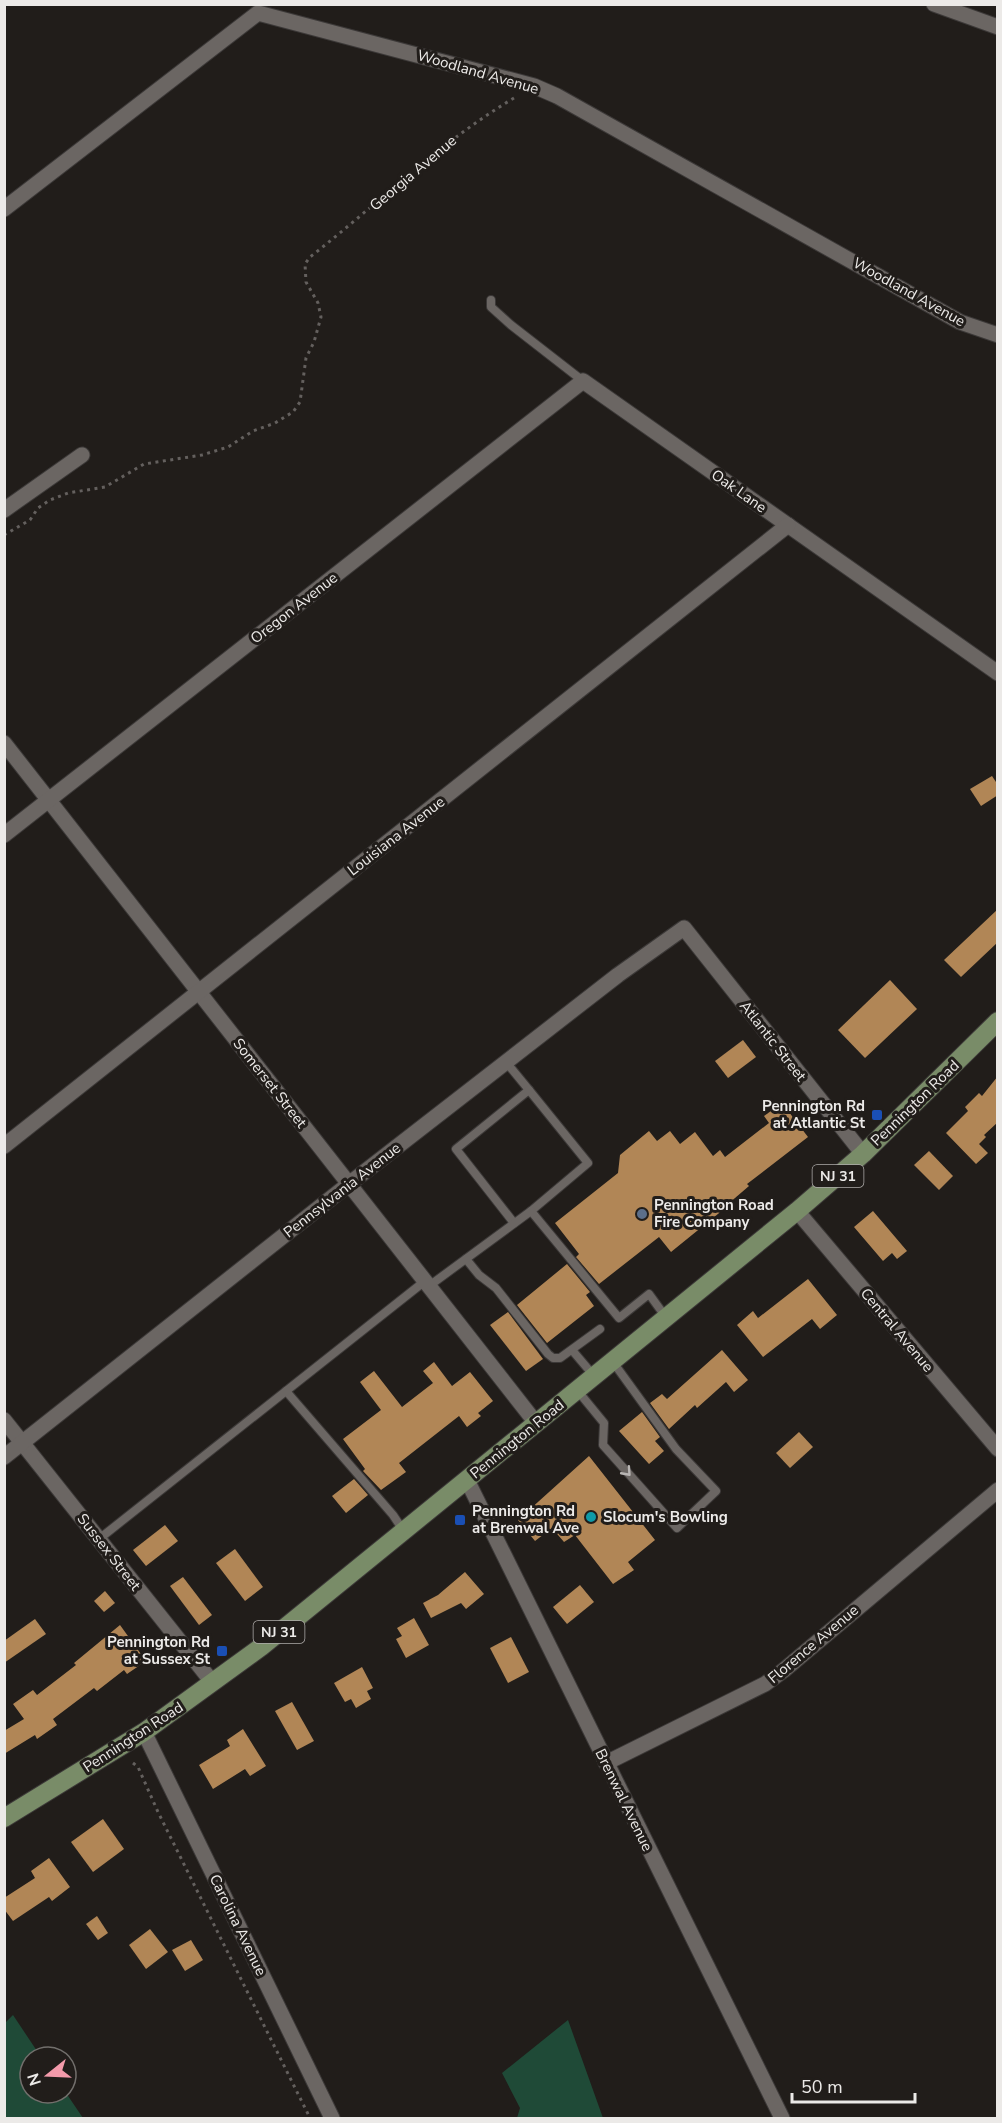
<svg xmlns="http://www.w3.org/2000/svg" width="1002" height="2123" viewBox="0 0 1002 2123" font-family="'Nunito Sans',sans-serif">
  <rect width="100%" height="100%" fill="#211d1a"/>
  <g fill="#1f4a37">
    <polygon points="13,2015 41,2057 30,2057 30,2093 66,2093 83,2118 5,2118 5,2023"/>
    <polygon points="568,2020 603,2118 517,2118 520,2108 502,2073"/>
  </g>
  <g fill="#b18656">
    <polygon points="992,776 998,785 998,795 981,806 970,789"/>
    <polygon points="998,909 998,942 961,977 944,960"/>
    <polygon points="890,980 917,1009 865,1058 838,1030"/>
    <polygon points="743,1040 756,1057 728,1078 715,1061"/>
    <polygon points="998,1076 998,1122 984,1135 986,1137 979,1144 988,1153 976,1164 946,1133 968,1111 965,1107 979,1093 982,1096"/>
    <polygon points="782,1103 808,1137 747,1184 749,1186 728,1204 729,1205 671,1252 659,1237 599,1284 576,1257 579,1254 555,1223 618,1173 620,1155 649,1131 657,1141 670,1131 680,1144 695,1132 713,1156 720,1150 725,1157 769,1123 764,1116"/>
    <polygon points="929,1151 953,1176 939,1190 914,1165"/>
    <polygon points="873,1211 907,1251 897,1259 892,1253 883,1261 854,1227"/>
    <polygon points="567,1264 590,1292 586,1295 594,1306 547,1343 517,1305"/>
    <polygon points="808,1279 837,1315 820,1329 812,1319 763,1357 737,1325 753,1311 758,1318"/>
    <polygon points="508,1312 543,1359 526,1371 490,1325"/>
    <polygon points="722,1350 748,1380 734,1392 726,1382 697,1408 695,1405 669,1429 650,1403 662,1394 667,1399"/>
    <polygon points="434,1362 452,1386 470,1372 493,1401 478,1413 481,1416 467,1427 459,1416 399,1463 406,1472 381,1490 363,1471 365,1469 343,1439 381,1410 360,1382 374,1371 402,1407 433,1383 423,1371"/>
    <polygon points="642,1412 660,1437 655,1441 664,1451 649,1464 619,1431"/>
    <polygon points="799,1432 813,1447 790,1468 776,1453"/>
    <polygon points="589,1456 655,1540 628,1562 634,1570 613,1584 575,1535 564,1542 552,1528 535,1541 518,1520"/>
    <polygon points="354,1479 368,1495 346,1513 332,1496"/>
    <polygon points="165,1525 178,1541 146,1566 133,1550"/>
    <polygon points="235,1549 263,1587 245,1601 216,1563"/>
    <polygon points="465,1572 484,1594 466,1609 461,1603 431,1618 423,1603 438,1595"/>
    <polygon points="183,1577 212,1615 199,1625 170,1586"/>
    <polygon points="580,1585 594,1602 567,1624 553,1607"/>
    <polygon points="105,1591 115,1603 104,1612 94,1601"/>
    <polygon points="414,1618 429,1645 406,1658 396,1639 402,1636 397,1628"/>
    <polygon points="35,1619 46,1634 4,1663 4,1641"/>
    <polygon points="120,1625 146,1661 127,1674 124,1670 97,1691 94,1688 53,1719 57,1725 37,1739 35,1735 4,1754 4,1731 24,1719 13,1704 33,1690 37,1695 76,1665 74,1663"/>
    <polygon points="511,1637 529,1672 508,1683 490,1648"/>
    <polygon points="362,1667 373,1688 367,1691 371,1699 356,1708 351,1699 345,1702 334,1683"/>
    <polygon points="292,1702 314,1741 297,1750 275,1711"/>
    <polygon points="243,1729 266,1766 250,1776 245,1769 213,1789 199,1765 230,1746 227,1740"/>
    <polygon points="103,1819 124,1849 93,1872 71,1842"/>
    <polygon points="49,1858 70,1887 52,1901 49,1897 13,1921 4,1909 4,1898 35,1878 31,1871"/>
    <polygon points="97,1916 108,1933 98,1940 86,1924"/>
    <polygon points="150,1929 168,1952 146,1969 129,1945"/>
    <polygon points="191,1940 203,1960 185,1971 172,1950"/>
  </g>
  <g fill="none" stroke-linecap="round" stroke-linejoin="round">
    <g stroke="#3c3938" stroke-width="10">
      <g id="service">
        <polyline points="491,300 491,307 511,325 583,381"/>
        <polyline points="506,1062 529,1090"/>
        <polyline points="514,1223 456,1149 529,1090 588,1163 531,1211"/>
        <polyline points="466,1259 479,1275 496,1288 548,1354 553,1358 560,1358 600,1329"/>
        <polyline points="429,1286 531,1211 619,1318 649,1294 665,1316"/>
        <polyline points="572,1350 594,1376"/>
        <polyline points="577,1390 604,1423 603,1445 677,1528 716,1491 676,1449 613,1362"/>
        <polyline points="286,1391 393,1515 403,1530"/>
        <polyline points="99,1539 425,1281"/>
      </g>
    </g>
    <g stroke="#3c3938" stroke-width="17">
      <g id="minor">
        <polyline points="934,4 998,27"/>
        <polyline points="4,209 258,13 534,86 557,96 960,322 998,335"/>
        <polyline points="4,510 82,455"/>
        <polyline points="4,743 536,1423"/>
        <polyline points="4,835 583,381 998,673"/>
        <polyline points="4,1146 788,525"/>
        <polyline points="797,1211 998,1449"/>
        <polyline points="4,1420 213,1683"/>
        <polyline points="4,1457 349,1184 618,975 684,928 863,1154"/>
        <polyline points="467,1480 782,2118"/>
        <polyline points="144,1732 332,2118"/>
        <polyline points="606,1763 765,1684 784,1670 998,1490"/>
      </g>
    </g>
    <g stroke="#3c3938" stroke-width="20">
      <polyline id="primary" points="4,1818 144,1732 261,1647 797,1211 863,1154 998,1021"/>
    </g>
    <g stroke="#64605e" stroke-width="3" stroke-dasharray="3 4.5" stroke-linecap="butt">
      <path d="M4,535L30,520L38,508L50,500L68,493L105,487L144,464L202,455L228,447L253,431L275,423L293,412L300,402L306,358L314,342L321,317L318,303L306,282L305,264L310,257C378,204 440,142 514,98"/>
      <polyline points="133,1763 138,1767 158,1812 310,2118"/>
    </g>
    <use href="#service" stroke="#6b6663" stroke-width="8"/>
    <use href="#minor" stroke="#6b6663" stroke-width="15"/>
    <use href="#primary" stroke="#798c68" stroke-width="18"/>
  </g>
  <defs><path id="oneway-chevron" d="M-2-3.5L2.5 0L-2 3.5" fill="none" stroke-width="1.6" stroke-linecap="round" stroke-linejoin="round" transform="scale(1.5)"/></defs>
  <use stroke="#b8b5b3" href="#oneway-chevron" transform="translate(627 1472) rotate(48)"/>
  <g fill="#1a4fb4" stroke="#211d1a" stroke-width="2">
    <rect x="871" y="1109" width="12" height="12" rx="3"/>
    <rect x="454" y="1514" width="12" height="12" rx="3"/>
    <rect x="216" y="1645" width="12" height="12" rx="3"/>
  </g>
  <circle fill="#5c6f8a" stroke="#211d1a" stroke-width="2" cx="642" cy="1214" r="6"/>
  <circle fill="#0f9aa8" stroke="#211d1a" stroke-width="2" cx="591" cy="1517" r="6"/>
  <g text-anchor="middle" stroke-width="6" stroke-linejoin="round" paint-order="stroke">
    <g fill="#211d1a" stroke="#afacaa" stroke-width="1.5">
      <rect x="812.5" y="1165" width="51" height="22" rx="4.5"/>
      <rect x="253.5" y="1621" width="51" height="22" rx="4.5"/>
    </g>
    <g font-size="14" font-weight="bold" fill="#eceae8">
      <text x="838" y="1181">NJ 31</text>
      <text x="279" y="1637">NJ 31</text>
    </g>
    <g font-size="15" fill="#eceae8" stroke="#211d1a">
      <text transform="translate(478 72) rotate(16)" y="5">Woodland Avenue</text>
      <text transform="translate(413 173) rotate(-40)" y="5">Georgia Avenue</text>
      <text transform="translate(909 292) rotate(29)" y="5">Woodland Avenue</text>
      <text transform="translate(739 491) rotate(35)" y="5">Oak Lane</text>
      <text transform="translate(294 608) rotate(-38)" y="5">Oregon Avenue</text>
      <text transform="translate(396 836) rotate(-38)" y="5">Louisiana Avenue</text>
      <text transform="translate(773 1041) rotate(52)" y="5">Atlantic Street</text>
      <text transform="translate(270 1083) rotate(52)" y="5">Somerset Street</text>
      <text transform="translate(915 1103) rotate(-44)" y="5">Pennington Road</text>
      <text transform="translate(342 1190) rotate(-38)" y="5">Pennsylvania Avenue</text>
      <text transform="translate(897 1330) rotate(50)" y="5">Central Avenue</text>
      <text transform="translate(517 1439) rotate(-39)" y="5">Pennington Road</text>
      <text transform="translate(109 1552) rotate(52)" y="5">Sussex Street</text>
      <text transform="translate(813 1644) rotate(-40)" y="5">Florence Avenue</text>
      <text transform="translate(133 1737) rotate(-33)" y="5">Pennington Road</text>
      <text transform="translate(624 1800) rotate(64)" y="5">Brenwal Avenue</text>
      <text transform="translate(238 1925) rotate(64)" y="5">Carolina Avenue</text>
    </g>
    <g font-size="15" font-weight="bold" fill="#eceae8" stroke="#211d1a" text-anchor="start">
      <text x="865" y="1111" text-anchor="end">Pennington Rd<tspan x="865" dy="17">at Atlantic St</tspan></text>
      <text x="654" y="1210">Pennington Road<tspan x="654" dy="17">Fire Company</tspan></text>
      <text x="472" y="1516">Pennington Rd<tspan x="472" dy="17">at Brenwal Ave</tspan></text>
      <text x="603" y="1522">Slocum's Bowling</text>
      <text x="210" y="1647" text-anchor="end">Pennington Rd<tspan x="210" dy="17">at Sussex St</tspan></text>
    </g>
  </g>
  <rect width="1002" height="2123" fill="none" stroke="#eceae8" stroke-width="12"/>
  <g transform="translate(48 2075) rotate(252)"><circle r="28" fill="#211d1a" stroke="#726f6c" stroke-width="1.5"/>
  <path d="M0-4.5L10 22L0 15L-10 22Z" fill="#f39aaa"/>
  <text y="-9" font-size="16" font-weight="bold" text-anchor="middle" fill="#eceae8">N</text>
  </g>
  <path d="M792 2093v9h123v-9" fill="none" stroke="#eceae8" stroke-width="3"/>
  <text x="801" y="2093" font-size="18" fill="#eceae8" stroke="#211d1a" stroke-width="4.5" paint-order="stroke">50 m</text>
</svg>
